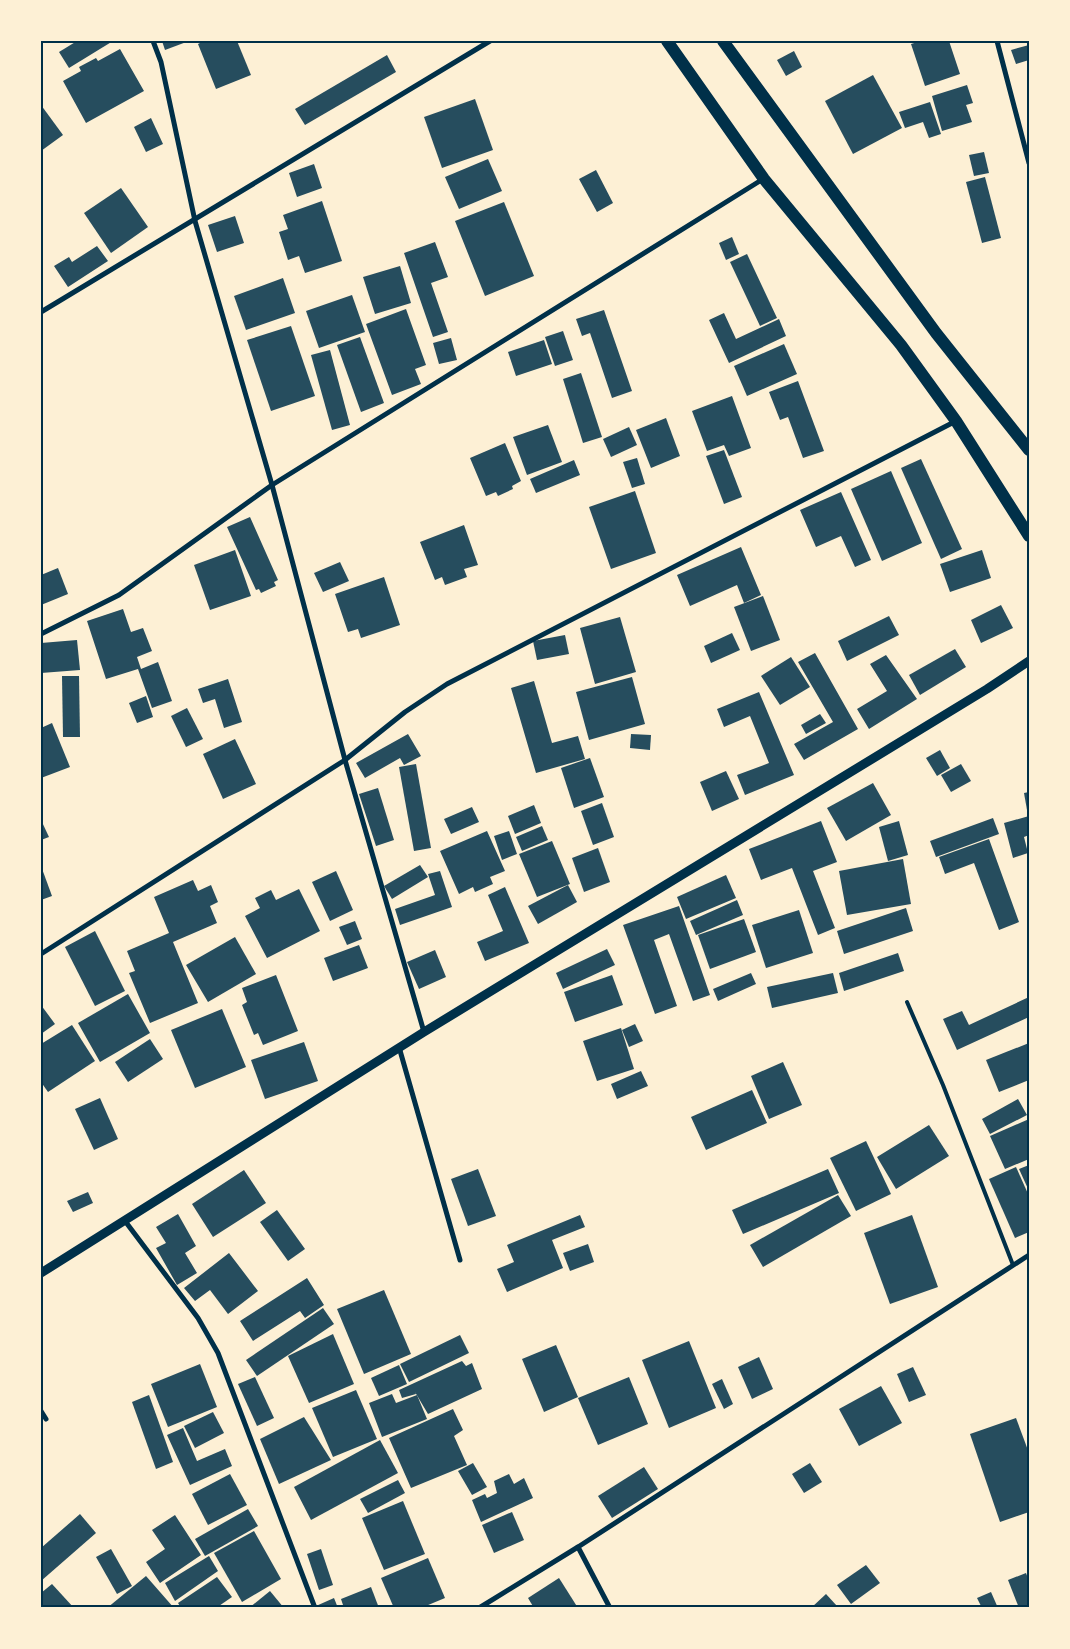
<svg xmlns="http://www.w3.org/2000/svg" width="1070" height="1649" viewBox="0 0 1070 1649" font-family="Mulish,sans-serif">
  <rect width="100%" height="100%" fill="#fdf0d5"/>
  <g fill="#264d5e">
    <polygon points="77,41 113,41 69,68 59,52"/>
    <polygon points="162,41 189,41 165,50"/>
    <polygon points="204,41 237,41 251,75 216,89 198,44"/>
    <polygon points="921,41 949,41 960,74 925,86 911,44"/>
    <polygon points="1029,45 1029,60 1016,64 1011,50"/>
    <polygon points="120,49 144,91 86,123 63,81 81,71 79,67 96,58 98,61"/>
    <polygon points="794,51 802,67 786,76 777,60"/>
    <polygon points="387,55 396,72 305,125 295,109"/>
    <polygon points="873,75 902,128 853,154 825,101"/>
    <polygon points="967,85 973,103 966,105 972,122 942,131 932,96"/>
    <polygon points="475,99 493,150 442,168 424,117"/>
    <polygon points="930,102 941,134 929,138 923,122 905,128 899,112"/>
    <polygon points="41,105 63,135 41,151"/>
    <polygon points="151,118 163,144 146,152 134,127"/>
    <polygon points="984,152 989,173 974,176 969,155"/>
    <polygon points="488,159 502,191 459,209 445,177"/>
    <polygon points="314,164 322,188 297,197 289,173"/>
    <polygon points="596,170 613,203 597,212 579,179"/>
    <polygon points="985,177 1001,238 982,243 966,182"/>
    <polygon points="121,188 148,227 111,253 84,213"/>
    <polygon points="322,201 342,261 305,273 299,256 288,260 279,232 288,229 283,215"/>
    <polygon points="504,202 534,276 485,296 455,221"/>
    <polygon points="235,216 244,243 217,252 208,225"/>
    <polygon points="732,237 739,254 726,260 719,243"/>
    <polygon points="435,242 448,277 431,283 448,332 433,337 404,253"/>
    <polygon points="97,246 108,261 68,287 54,266 69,257 72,262"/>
    <polygon points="747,254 777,318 760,326 730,262"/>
    <polygon points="400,266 411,303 375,314 363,277"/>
    <polygon points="283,278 295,313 246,330 234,296"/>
    <polygon points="352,295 365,332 319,348 306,311"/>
    <polygon points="406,309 426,365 415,369 421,384 392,395 366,324"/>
    <polygon points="604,310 632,391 612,398 590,333 582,336 576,319"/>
    <polygon points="724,313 736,339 779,319 786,336 729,363 709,320"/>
    <polygon points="291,326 315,396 271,411 247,340"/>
    <polygon points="563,331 573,360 555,366 545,337"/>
    <polygon points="360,337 384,403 361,412 337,345"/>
    <polygon points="451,338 457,360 439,364 433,343"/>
    <polygon points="544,340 552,364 516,376 508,352"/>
    <polygon points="784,344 797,374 747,396 734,366"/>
    <polygon points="330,350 350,425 332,430 311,355"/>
    <polygon points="581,373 602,437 583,443 563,379"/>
    <polygon points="798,381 824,451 803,458 788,417 780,420 769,392"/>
    <polygon points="732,396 751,448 729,456 724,445 707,451 692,411"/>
    <polygon points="666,418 680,456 651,468 636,430"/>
    <polygon points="548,425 562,462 527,475 513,437"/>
    <polygon points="629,427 637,445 611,457 603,439"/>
    <polygon points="505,443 521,481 512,486 513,489 498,496 496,492 486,496 470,458"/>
    <polygon points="724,450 742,497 724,504 706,456"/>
    <polygon points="637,458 645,484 632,488 623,462"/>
    <polygon points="921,459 962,549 941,559 901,468"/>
    <polygon points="574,460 580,475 536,493 530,479"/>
    <polygon points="891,471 922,543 882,561 851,489"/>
    <polygon points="635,491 656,553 611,569 589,507"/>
    <polygon points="841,492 871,560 855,567 841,536 816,547 800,510"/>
    <polygon points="250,517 278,580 274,582 276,586 261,593 259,589 256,590 227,527"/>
    <polygon points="464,525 478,565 464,569 467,577 445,585 442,577 435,580 420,542"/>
    <polygon points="741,547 761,595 744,603 737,585 690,606 677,575"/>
    <polygon points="235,550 251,596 210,610 194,565"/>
    <polygon points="982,550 991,578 950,592 940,564"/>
    <polygon points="340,562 349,581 323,592 314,573"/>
    <polygon points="58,568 68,594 41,605 41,575"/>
    <polygon points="384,577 400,625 361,638 358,629 348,632 335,594"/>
    <polygon points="763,596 780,640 751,651 734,607"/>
    <polygon points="1001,605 1013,628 981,643 971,620"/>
    <polygon points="123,609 131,632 143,628 152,651 137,657 141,669 158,662 172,701 152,708 138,669 106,679 87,621"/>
    <polygon points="889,616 899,635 847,661 838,641"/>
    <polygon points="620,617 636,672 595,684 580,628"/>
    <polygon points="732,633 740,650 711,663 704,646"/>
    <polygon points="565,635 569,654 537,660 533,641"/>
    <polygon points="77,640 80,670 41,673 41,643"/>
    <polygon points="955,649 966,667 920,695 909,675"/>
    <polygon points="815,653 858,729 804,760 794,744 833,722 798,662"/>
    <polygon points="886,655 917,699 869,729 857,709 887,691 870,664"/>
    <polygon points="791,657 810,687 780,705 761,676"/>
    <polygon points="62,676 79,676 80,737 63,737"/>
    <polygon points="632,677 645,724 589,740 576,692"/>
    <polygon points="228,679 242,722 224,728 215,699 203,703 198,689"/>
    <polygon points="534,681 552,743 578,736 585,759 536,773 511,688"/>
    <polygon points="759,692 794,775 745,795 737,775 769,763 750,716 724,727 717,709"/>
    <polygon points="146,696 153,717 137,723 129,703"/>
    <polygon points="187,708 203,739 186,747 171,716"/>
    <polygon points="820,714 826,723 806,734 801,725"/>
    <polygon points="52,723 70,767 41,778 41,728"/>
    <polygon points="408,734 421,756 404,765 400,758 365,778 356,763"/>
    <polygon points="631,734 651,735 650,750 630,748"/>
    <polygon points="235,739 256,784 223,799 203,754"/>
    <polygon points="940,750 950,768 937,776 926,758"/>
    <polygon points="590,758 604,797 574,808 561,768"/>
    <polygon points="416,764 431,848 414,851 399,767"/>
    <polygon points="961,764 971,781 951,792 941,775"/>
    <polygon points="726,771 739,799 712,811 700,782"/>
    <polygon points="873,783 891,815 846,841 827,808"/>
    <polygon points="378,788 394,840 376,846 359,794"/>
    <polygon points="1029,792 1029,810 1027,810 1024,793"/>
    <polygon points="602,803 614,837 593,845 581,811"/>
    <polygon points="534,805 541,823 515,834 508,816"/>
    <polygon points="472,807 479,822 451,834 444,819"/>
    <polygon points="1029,816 1029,835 1024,837 1028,853 1013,858 1004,823"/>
    <polygon points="993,818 999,834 936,857 930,841"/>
    <polygon points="41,820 49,837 41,840"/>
    <polygon points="821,821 837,862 813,871 835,928 818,935 792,868 761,880 749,849"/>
    <polygon points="899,821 908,855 888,861 879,827"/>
    <polygon points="542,826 548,840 522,851 516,837"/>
    <polygon points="487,831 505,871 490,877 493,884 475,892 473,887 459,894 440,851"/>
    <polygon points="509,831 517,854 502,860 494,836"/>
    <polygon points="989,839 1019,922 999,930 974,863 945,874 939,857"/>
    <polygon points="552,841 570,884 537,897 519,854"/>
    <polygon points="598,848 610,882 584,892 572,858"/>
    <polygon points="903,859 911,904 847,915 839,871"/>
    <polygon points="420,865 428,877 392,899 384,886"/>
    <polygon points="41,866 52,896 41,900"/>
    <polygon points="336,871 353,910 330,921 312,882"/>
    <polygon points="440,871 452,907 400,925 395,909 435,895 428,874"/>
    <polygon points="726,875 736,898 686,919 677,897"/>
    <polygon points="193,880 198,891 211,885 218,902 210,906 217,923 173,942 198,1003 150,1023 129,973 135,971 127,951 169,933 154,897"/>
    <polygon points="568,885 577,902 538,924 528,906"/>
    <polygon points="505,887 529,943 485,961 477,942 503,931 488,895"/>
    <polygon points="299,889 320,931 267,958 245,916 260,908 255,898 271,890 276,900"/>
    <polygon points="737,900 743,915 696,935 690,921"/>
    <polygon points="679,906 710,995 693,1001 669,934 654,940 677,1006 655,1014 623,925"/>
    <polygon points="906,908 913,931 844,954 837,931"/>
    <polygon points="799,910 813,953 766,968 752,925"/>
    <polygon points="744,919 756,952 710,969 698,935"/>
    <polygon points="355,921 362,939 347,945 339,927"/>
    <polygon points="95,931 125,991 95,1006 65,947"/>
    <polygon points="235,937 256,974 208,1002 186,965"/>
    <polygon points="359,945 368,968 333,981 324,958"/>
    <polygon points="607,949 615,965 563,989 556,973"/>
    <polygon points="435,950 446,977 419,989 407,962"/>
    <polygon points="898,953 904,971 844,991 839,973"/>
    <polygon points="751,973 756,984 718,1001 713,989"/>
    <polygon points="833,973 838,993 772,1008 767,987"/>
    <polygon points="276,975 298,1031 263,1045 258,1033 254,1035 242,1005 247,1002 242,988"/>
    <polygon points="612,975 623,1005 575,1022 564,992"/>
    <polygon points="128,994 150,1033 100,1062 78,1023"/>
    <polygon points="1029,997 1029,1017 957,1050 943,1019 962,1011 969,1025"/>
    <polygon points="41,1005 55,1024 41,1034"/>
    <polygon points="222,1009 246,1067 195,1088 171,1030"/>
    <polygon points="635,1024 643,1041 629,1047 622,1030"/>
    <polygon points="72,1025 95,1061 48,1092 41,1082 41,1044"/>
    <polygon points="621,1028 634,1069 597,1081 583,1041"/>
    <polygon points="150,1039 163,1059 128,1082 115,1062"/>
    <polygon points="304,1042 318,1081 265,1099 251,1060"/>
    <polygon points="1029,1043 1029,1080 999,1092 986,1060"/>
    <polygon points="783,1062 802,1105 769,1119 751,1076"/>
    <polygon points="641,1071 648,1086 617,1099 611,1084"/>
    <polygon points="752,1090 767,1123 706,1150 691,1117"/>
    <polygon points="100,1098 118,1139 94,1150 75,1109"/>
    <polygon points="1018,1099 1027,1115 990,1134 982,1119"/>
    <polygon points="1029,1119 1029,1159 1005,1169 990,1136"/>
    <polygon points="929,1125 949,1156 896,1189 877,1157"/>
    <polygon points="866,1141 891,1194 856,1211 830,1158"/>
    <polygon points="1029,1165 1029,1191 1019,1169"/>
    <polygon points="1016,1167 1029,1196 1029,1232 1015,1238 989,1179"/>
    <polygon points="478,1169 496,1216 468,1226 451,1179"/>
    <polygon points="828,1169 839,1193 743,1234 732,1210"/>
    <polygon points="244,1170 266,1203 213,1237 192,1204"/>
    <polygon points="88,1192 93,1203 73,1212 67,1201"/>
    <polygon points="838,1195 851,1216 763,1267 750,1245"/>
    <polygon points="277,1210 305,1249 288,1261 260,1222"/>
    <polygon points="178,1214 196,1246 185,1253 197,1273 177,1285 156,1248 166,1243 156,1227"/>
    <polygon points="580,1215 585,1227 552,1240 563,1268 507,1292 497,1269 514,1262 507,1245"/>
    <polygon points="912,1215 938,1287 890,1304 864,1233"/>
    <polygon points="588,1244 594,1262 570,1271 563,1253"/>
    <polygon points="229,1253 258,1291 228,1314 210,1290 195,1301 184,1288"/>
    <polygon points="307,1278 324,1305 305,1318 300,1311 253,1341 240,1321"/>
    <polygon points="384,1290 411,1354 364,1374 337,1309"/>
    <polygon points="323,1308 334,1324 257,1376 246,1360"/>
    <polygon points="333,1334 354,1384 309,1403 288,1356"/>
    <polygon points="460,1335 469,1353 409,1382 400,1364"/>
    <polygon points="689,1341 716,1408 669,1428 642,1360"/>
    <polygon points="556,1345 578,1397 544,1412 522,1359"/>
    <polygon points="759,1357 773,1389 752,1399 738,1367"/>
    <polygon points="462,1361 466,1366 472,1363 482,1389 428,1414 415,1392 416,1394 402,1398 399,1390"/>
    <polygon points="200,1364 217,1407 168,1427 151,1384"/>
    <polygon points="399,1365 407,1384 379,1396 371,1378"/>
    <polygon points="913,1367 926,1395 909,1402 897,1374"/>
    <polygon points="255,1377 274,1418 257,1426 238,1384"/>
    <polygon points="629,1377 648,1424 598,1445 578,1398"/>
    <polygon points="722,1379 733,1404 724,1409 712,1384"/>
    <polygon points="881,1386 902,1423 859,1446 839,1409"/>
    <polygon points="356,1390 377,1439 333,1457 312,1408"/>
    <polygon points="392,1394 396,1403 417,1395 427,1419 382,1437 369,1403"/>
    <polygon points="149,1395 173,1462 156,1469 132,1402"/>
    <polygon points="453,1409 463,1430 454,1436 467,1465 411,1488 389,1438"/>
    <polygon points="213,1412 224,1433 195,1448 184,1426"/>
    <polygon points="304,1417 331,1460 279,1484 260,1439"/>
    <polygon points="1016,1418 1029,1453 1029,1512 1000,1522 970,1434"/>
    <polygon points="183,1428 197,1461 225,1449 232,1466 190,1485 167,1435"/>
    <polygon points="380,1440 398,1473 311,1520 294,1487"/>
    <polygon points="473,1463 487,1487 472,1495 458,1471"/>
    <polygon points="810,1463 822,1482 804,1493 792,1474"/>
    <polygon points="644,1467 658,1489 612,1518 598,1496"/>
    <polygon points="230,1474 247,1505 208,1525 192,1494"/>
    <polygon points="509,1474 514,1484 524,1478 533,1498 481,1522 472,1500 485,1494 487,1498 497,1493 494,1481"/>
    <polygon points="398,1480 405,1493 368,1513 360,1499"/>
    <polygon points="403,1501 425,1554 384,1570 362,1518"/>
    <polygon points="248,1509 258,1526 205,1556 195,1539"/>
    <polygon points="512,1512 524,1540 494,1553 482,1525"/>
    <polygon points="80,1514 96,1533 41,1581 41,1548"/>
    <polygon points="175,1515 201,1555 160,1583 146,1562 165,1549 152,1530"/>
    <polygon points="254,1531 281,1579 242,1602 214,1553"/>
    <polygon points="111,1549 132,1586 117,1594 96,1557"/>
    <polygon points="321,1549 333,1585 319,1590 307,1554"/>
    <polygon points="209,1556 218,1571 175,1601 165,1583"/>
    <polygon points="428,1558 445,1598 421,1608 394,1608 381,1578"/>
    <polygon points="866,1565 880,1583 851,1604 837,1585"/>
    <polygon points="1026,1573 1029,1581 1029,1608 1019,1608 1008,1580"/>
    <polygon points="146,1576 174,1608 107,1608"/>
    <polygon points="217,1577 232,1597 216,1608 181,1608 178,1603"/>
    <polygon points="559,1578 578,1608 534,1608 528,1598"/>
    <polygon points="52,1584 74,1608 41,1608 41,1593"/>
    <polygon points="371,1587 379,1608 344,1608 341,1599"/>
    <polygon points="270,1591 284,1608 249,1608"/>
    <polygon points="991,1592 998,1608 982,1608 977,1598"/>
    <polygon points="826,1594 837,1606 811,1608"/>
    <polygon points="334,1598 338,1608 316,1608 316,1606"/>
  </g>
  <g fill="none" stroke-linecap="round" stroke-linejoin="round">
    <polyline stroke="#003049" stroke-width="4" points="907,1002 943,1085 1013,1265"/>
    <g stroke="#003049" stroke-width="5">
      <polyline points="153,41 161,62 195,221 272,485 345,760 424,1032"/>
      <polyline points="997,41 1029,163"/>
      <polyline points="41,312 490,41"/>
      <polyline points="41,634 119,595 272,485 763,179"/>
      <polyline points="41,954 345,760 405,712 447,684 956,421"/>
      <polyline points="399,1047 460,1260"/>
      <polyline points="125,1221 198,1318 218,1353 315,1608"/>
      <polyline points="41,1411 46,1419"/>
      <polyline points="578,1547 610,1608"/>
      <polyline points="479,1608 578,1547 1029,1255"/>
    </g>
    <polyline stroke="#003049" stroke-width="9" points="41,1273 424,1032 987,689 1029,661"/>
    <g stroke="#003049" stroke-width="12">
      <polyline points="667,41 764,179 901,345 956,421 1029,536"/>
      <polyline points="723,41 936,333 1029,450"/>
    </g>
  </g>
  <rect width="1070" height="1649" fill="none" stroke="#fdf0d5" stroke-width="85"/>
  <rect x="42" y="42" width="986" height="1564" fill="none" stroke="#003049" stroke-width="2"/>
</svg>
